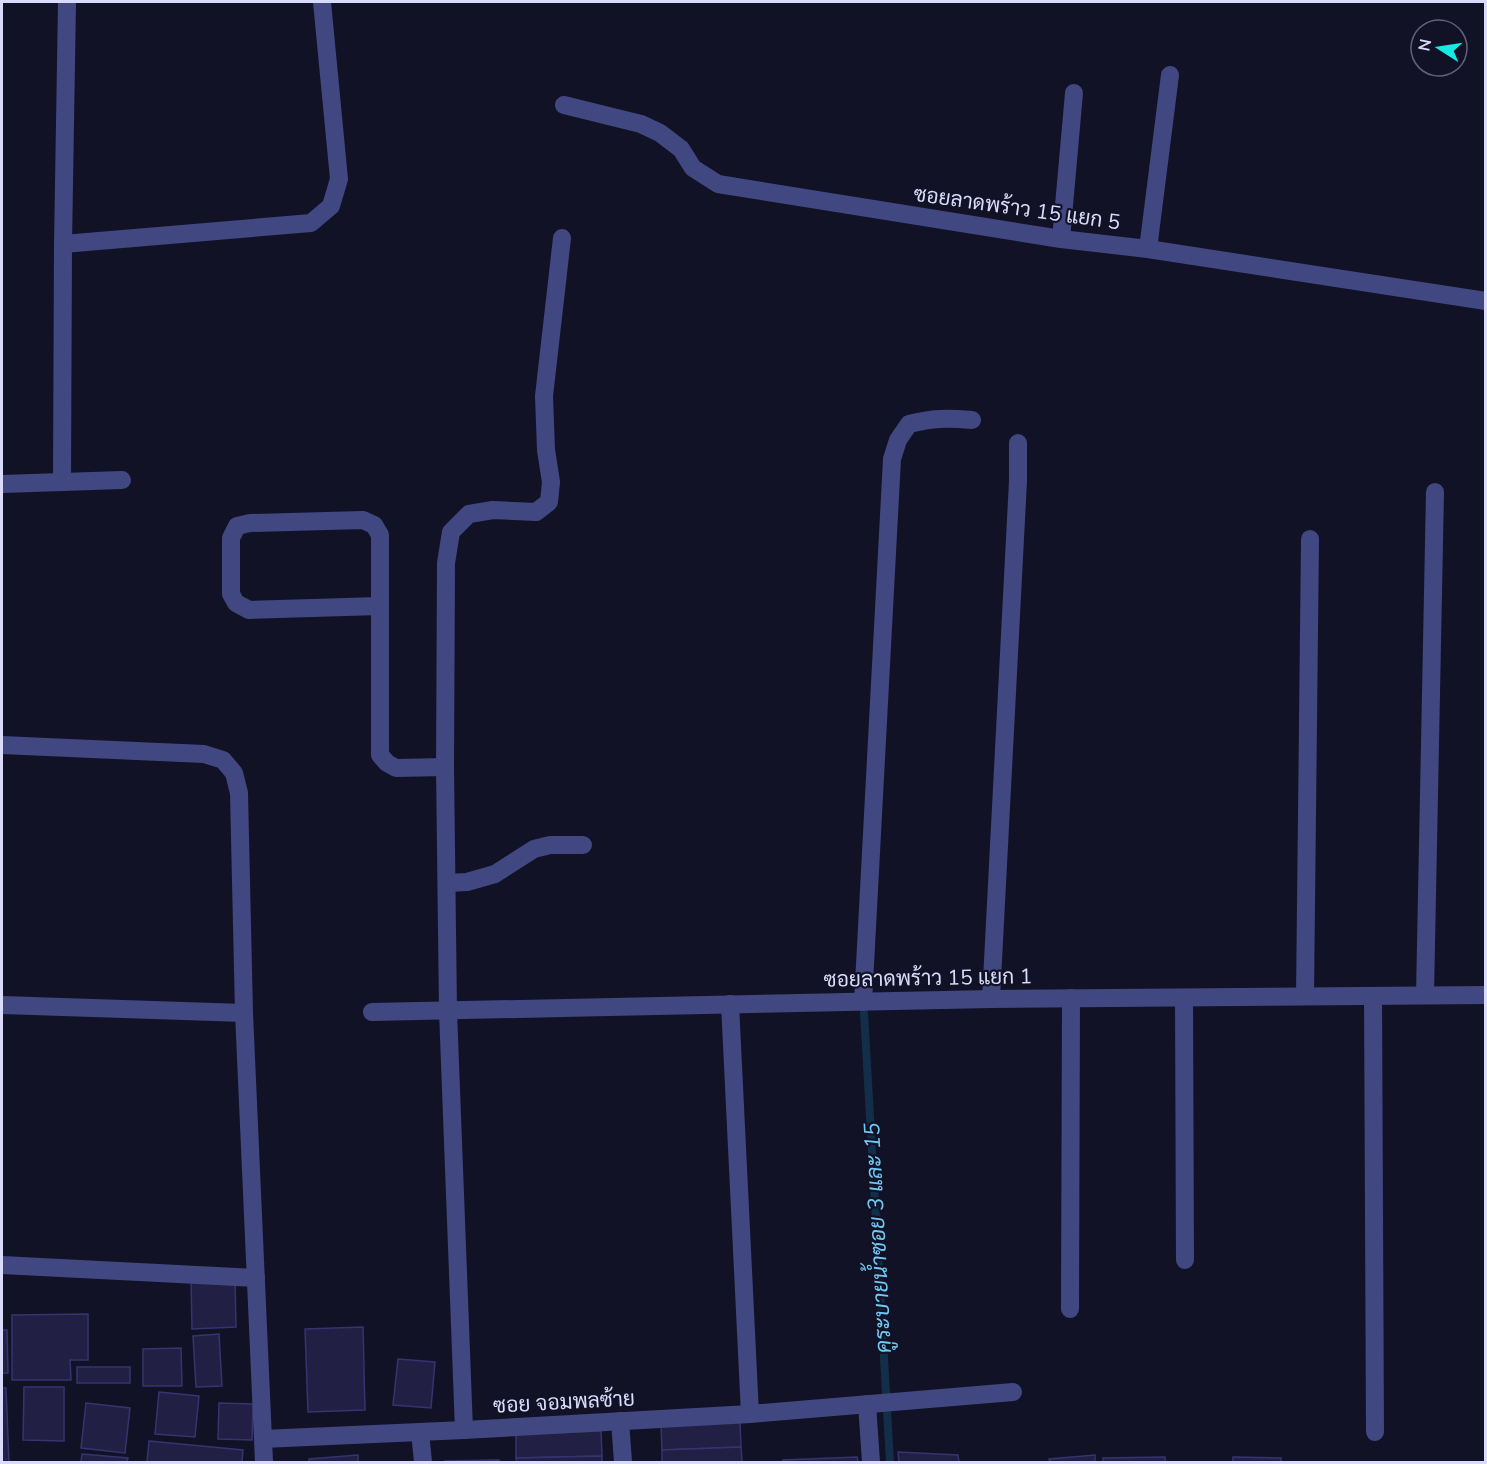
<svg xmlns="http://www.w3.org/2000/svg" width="1487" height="1464" viewBox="0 0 1487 1464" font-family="'Nunito Sans',Sarabun,sans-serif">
  <rect width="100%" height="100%" fill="#121226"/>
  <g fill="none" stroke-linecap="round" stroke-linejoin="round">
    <polyline stroke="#132e49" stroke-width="8" points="864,1013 890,1462"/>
  </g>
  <g fill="#221f45" stroke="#37336f" stroke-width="1.5">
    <polygon points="235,1278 236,1327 192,1329 191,1280"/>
    <polygon points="88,1314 88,1360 70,1360 71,1380 12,1380 12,1315"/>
    <polygon points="363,1327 365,1410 308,1412 305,1329"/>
    <polygon points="2,1330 7,1330 8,1373 2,1373"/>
    <polygon points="219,1334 222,1386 196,1387 193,1336"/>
    <polygon points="181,1348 182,1386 143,1386 143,1349"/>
    <polygon points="398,1359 435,1362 431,1408 393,1405"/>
    <rect x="77" y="1367" width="53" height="16"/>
    <polygon points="24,1387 64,1387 64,1441 23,1440"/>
    <polygon points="2,1388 6,1388 9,1462 2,1462"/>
    <polygon points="159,1392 199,1396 195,1437 155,1434"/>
    <polygon points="86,1403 130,1408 125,1453 81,1448"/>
    <polygon points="219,1403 253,1404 252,1440 218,1439"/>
    <polygon points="740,1422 741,1447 662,1450 661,1425"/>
    <polygon points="601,1431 602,1456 516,1458 516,1434"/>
    <polygon points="149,1441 243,1450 242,1462 147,1462"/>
    <polygon points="741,1447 742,1462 662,1462 662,1450"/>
    <polygon points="898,1452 958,1455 959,1462 899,1462"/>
    <polygon points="82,1454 128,1458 127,1462 81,1462"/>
    <polygon points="358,1455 358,1462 309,1462 309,1459"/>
    <polygon points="1095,1455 1095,1462 1050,1462 1049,1459"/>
    <polygon points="602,1456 602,1462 517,1462 516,1458"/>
    <polygon points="857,1457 858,1462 783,1462 783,1460"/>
    <polygon points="1165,1457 1165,1462 1103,1462 1103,1458"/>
    <polygon points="1233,1457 1281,1458 1281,1462 1233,1462"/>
    <polygon points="499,1460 499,1462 445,1462 445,1461"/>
  </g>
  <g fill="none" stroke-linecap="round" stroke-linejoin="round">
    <g stroke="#414781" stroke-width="18">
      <polyline points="564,105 641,124 660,133 681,149 693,168 718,184 1061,239 1148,249 1486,301"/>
      <polyline points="1061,239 1074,93"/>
      <polyline points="63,244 311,223 331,206 339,179 322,2"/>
      <polyline points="1148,249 1170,75"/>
      <polyline points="62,482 63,244 67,2"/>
      <polyline points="2,484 122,480"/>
      <polyline points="379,606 249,610 236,603 231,594 231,538 237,526 250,523 363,520 374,525 380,535 380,755 387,763 396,768 445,767"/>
      <polyline points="2,745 204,754 223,760 234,773 239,793 244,1013"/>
      <polyline points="447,883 467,882 495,874 534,849 550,845 583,845"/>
      <polyline points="1425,995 1435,492"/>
      <polyline points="1305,996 1310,539"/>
      <polyline points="1373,996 1375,1432"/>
      <polyline points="1184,998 1185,1260"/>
      <polyline points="991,999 1018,481 1018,443"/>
      <path d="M863,1002L892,459L898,440L909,424C933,418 947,418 972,420"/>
      <polyline points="730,1004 750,1414"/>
      <polyline points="2,1005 244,1013 264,1462"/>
      <polyline points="372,1012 991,999 1486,995"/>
      <polyline points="2,1265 256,1278"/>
      <polyline points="1070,1309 1071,998"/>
      <polyline points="867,1404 871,1462"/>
      <polyline points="620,1421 623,1462"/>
      <polyline points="464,1430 448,1011 445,767 446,563 451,532 469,514 493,510 536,512 549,502 551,482 546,450 544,396 562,238"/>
      <polyline points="420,1432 423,1462"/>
      <polyline points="263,1439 464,1430 750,1414 1013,1392"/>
    </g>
  </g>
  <g text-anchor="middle" stroke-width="4.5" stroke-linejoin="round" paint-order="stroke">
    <g font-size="21" fill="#dadbfc" stroke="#121226">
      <text transform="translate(1017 208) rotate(8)" y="7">ซอยลาดพร้าว 15 แยก 5</text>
      <text transform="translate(928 978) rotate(-1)" y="7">ซอยลาดพร้าว 15 แยก 1</text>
      <text transform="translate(564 1402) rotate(-3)" y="7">ซอย จอมพลซ้าย</text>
    </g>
    <g font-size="22" font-style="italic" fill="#71c9f3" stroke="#121226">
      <text transform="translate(877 1238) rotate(-93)" y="8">คูระบายน้ำซอย 3 และ 15</text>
    </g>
  </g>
  <rect width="1487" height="1464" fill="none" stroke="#dadbfc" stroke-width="6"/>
  <g transform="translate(1439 48) rotate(282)"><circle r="28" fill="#121226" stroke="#62627c" stroke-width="1.5"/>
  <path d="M0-4.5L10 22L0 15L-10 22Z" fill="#16ebe3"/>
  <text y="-9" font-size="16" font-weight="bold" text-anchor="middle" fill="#dadbfc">N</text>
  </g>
</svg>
